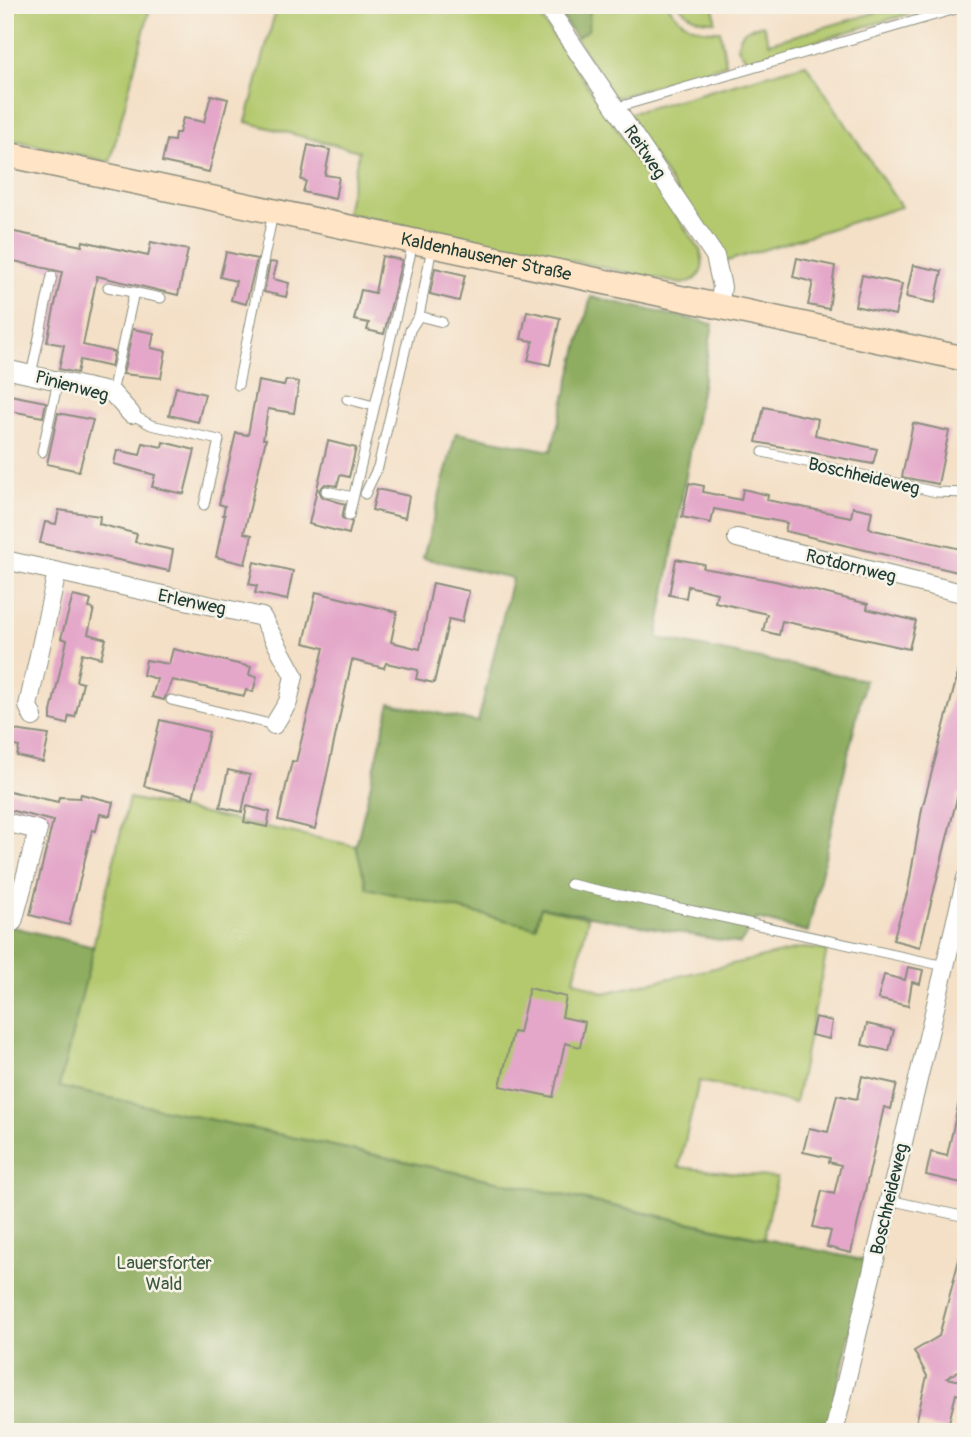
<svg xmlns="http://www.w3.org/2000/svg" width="971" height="1437" viewBox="0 0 971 1437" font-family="Pangolin,sans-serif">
  <rect width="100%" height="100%" fill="#f7f3e8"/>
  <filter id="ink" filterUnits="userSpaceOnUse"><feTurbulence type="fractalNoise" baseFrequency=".0143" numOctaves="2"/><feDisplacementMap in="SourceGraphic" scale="14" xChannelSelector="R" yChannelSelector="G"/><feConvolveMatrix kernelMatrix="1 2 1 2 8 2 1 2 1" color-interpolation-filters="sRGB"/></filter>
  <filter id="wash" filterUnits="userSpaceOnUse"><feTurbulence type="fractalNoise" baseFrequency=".00686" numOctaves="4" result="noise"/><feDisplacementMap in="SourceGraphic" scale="28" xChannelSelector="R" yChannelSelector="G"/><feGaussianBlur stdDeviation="1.57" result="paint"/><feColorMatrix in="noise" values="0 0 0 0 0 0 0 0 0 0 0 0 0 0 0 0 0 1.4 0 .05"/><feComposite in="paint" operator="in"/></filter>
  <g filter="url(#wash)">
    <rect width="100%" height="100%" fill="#f4e0c7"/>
    <g fill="#b4c96e" stroke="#6a8351" stroke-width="2">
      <polygon points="5,5 125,5 149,12 110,162 5,138"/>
      <path d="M277,5H532L700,250C706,268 702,280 682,284L346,213L359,151L246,122Z"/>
      <path d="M587,5H668C680,24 698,32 720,31L726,64L619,97L613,96L576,38L590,10Z"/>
      <path d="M679,5H720L714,7L715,21C700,22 688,16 679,5Z"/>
      <path d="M902,5H939L752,60L746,59L738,48C739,30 747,28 763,25L769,43Z"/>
      <polygon points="806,64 901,207 724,262 628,119 630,113"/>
      <polygon points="129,798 356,846 367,888 536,927 540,907 588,918 574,980 604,993 803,948 827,950 795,1103 699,1081 679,1167 777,1178 764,1238 59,1087"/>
    </g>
    <g fill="#8fad61" stroke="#57754a" stroke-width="2">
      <polygon points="554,5 587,5 590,10 588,30 576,38"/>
      <polygon points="591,297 713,324 657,638 865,680 808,932 757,919 740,944 541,907 535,927 367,888 356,846 390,703 478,722 512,578 423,558 456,433 551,451"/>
      <polygon points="5,925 94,947 59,1087 867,1261 827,1432 5,1432"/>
    </g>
    <g id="blocks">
      <g fill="#e4a7c9">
        <polygon points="211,95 228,99 209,172 162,162 167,140 174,141 175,133 179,133 183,118 204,122"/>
        <polygon points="308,145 330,150 325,175 339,177 335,199 303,192 306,181 301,180"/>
        <polygon points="5,230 82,246 83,241 148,256 151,242 188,250 178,295 97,276 83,345 114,352 111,367 80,360 77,373 59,369 64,345 47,342 62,272 5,259"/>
        <polygon points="226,252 257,259 246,304 231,300 236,281 220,277"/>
        <polygon points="382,256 402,260 384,334 367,330 369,323 354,320 361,290 375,293"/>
        <polygon points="797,258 835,266 829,309 808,305 813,282 793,277"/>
        <polygon points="270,262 277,263 273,279 289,283 286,297 264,292"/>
        <polygon points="913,265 942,271 935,303 906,297"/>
        <polygon points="435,268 465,275 459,301 430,294"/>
        <polygon points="862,275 902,284 895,315 855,306"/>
        <polygon points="527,311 560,318 550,365 528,360 533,341 521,339"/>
        <polygon points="133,329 154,333 151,348 166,351 161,378 123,374"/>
        <polygon points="286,380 299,382 294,413 268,409 263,439 266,439 244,533 252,535 245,564 216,557 225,515 223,515 225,506 219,504 236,433 248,435 258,381 284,386"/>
        <polygon points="176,387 205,394 198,422 169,415"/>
        <polygon points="5,394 46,402 43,417 5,410"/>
        <polygon points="764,407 818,419 815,435 877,449 873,464 756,442"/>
        <polygon points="58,413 93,420 79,471 47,464"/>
        <polygon points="913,423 949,431 938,484 902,477"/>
        <polygon points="328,441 356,448 349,477 340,475 337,486 325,484 319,490 322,497 345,504 342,518 352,522 349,534 309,524"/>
        <polygon points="163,442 195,450 184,494 152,487 155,475 114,464 117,450 140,455 143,443 162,447"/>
        <polygon points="689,483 704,486 703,492 741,500 743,489 768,495 767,500 851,517 853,507 872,511 869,527 874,530 966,550 966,574 785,531 787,523 714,509 711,523 682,517"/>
        <polygon points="377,489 409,496 405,518 372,510"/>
        <polygon points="59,510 100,516 99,524 137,534 135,542 173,550 169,571 40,543 45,522 56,524"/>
        <polygon points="676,559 704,564 703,568 775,581 868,604 867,609 916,621 909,649 782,621 779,635 763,631 767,614 715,602 717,593 688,586 686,598 669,595"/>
        <polygon points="254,562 293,571 287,600 255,593 257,586 249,584"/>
        <polygon points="433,583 469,591 462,622 449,619 434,683 416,679 418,670 386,663 384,668 352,660 315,829 278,820 292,761 296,762 324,648 304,643 316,592 397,612 391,642 420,649"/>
        <polygon points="73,596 91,600 89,608 94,609 88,634 106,639 101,658 82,653 76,681 83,683 75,717 69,716 67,724 51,720 51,712 67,640 61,638"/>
        <polygon points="173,649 251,667 249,675 257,677 253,692 246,690 244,696 172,680 164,700 152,697 157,679 143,675 146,660 169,664"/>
        <polygon points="960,666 966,667 966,782 963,795 958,794 920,947 893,940 908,890 922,809"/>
        <polygon points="160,720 209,732 193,798 144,786"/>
        <polygon points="14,730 49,735 43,762 17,756 19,747 11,745"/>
        <polygon points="228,770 250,775 242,812 220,807"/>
        <polygon points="5,790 58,802 59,797 80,798 81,794 113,802 110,816 100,814 96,831 92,830 69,925 30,915 53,821 5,809"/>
        <polygon points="247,806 270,812 267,827 244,822"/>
        <polygon points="908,967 923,970 920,984 912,982 908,1006 878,999 884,975 905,980"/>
        <polygon points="529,988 566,997 562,1017 585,1022 580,1047 565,1043 553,1097 500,1086 513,1032 519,1033"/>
        <polygon points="815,1017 832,1021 829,1039 811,1035"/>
        <polygon points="867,1024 894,1030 889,1051 862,1045"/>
        <polygon points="862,1076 897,1084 891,1109 884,1107 851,1253 827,1247 831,1231 813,1227 822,1191 834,1194 841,1165 829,1162 830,1158 803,1152 809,1128 828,1132 837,1095 857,1099"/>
        <polygon points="960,1097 966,1098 966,1184 926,1175 931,1152 947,1156"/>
        <polygon points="961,1252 966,1252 966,1366 947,1378 966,1382 966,1396 956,1394 947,1430 916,1423 927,1376 914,1351 939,1336"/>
      </g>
    </g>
  </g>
  <g filter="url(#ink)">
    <use href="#blocks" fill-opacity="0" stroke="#8a8e7e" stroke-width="2"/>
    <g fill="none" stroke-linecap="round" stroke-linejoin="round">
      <g stroke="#8a8e7e" stroke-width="11">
        <g id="service">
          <polyline points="615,108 966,6"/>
          <polyline points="432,247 419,316 442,322"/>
          <polyline points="108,287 161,298"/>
          <polyline points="31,375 52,276"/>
          <polyline points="238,385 273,213"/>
          <polyline points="112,393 134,292"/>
          <polyline points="347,399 374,406"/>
          <polyline points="131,414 151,425 219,440 204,505"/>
          <polyline points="42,452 58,381"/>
          <polyline points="763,452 936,492 966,493"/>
          <polyline points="326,491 353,497"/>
          <polyline points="365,494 378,467 410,330 419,316"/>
          <polyline points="349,516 413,243"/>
          <polyline points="171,700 274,725"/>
          <polyline points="570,884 945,966"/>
          <polyline points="889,1200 966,1217"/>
        </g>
      </g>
      <g stroke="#8a8e7e" stroke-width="20">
        <g id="minor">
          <polyline points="546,5 715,256 722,287 719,306"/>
          <polyline points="5,369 112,393 131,414"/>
          <polyline points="737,538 966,594"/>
          <polyline points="5,560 262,617 294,676 288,702 274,725"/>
          <polyline points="33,717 28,706 57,572"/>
          <polyline points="5,822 38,830 13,922 5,919"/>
          <polyline points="834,1432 966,878"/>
        </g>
      </g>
      <g stroke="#8a8e7e" stroke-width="27">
        <g id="secondary">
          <path id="s1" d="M5,154L966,359"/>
        </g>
      </g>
      <use href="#service" stroke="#fff" stroke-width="9"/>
      <use href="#minor" stroke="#fff" stroke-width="18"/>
      <use href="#secondary" stroke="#ffe4c6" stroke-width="24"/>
    </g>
  </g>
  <g text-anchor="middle" stroke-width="5" stroke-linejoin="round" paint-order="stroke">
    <g font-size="18" fill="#1f3d34" stroke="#f7f3e8">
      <text transform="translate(645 152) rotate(56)" y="6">Reitweg</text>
      <text dy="6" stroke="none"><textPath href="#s1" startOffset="492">Kaldenhausener Straße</textPath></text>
      <text transform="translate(72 386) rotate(15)" y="6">Pinienweg</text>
      <text transform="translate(864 476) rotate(13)" y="6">Boschheideweg</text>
      <text transform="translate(851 566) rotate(14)" y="6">Rotdornweg</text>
      <text transform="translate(192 602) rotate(12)" y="6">Erlenweg</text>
      <text transform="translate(889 1199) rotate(-77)" y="6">Boschheideweg</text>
    </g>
    <g font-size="18" fill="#3d5940" stroke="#f7f3e8">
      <text x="164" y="1269">Lauersforter<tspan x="164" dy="21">Wald</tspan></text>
    </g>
  </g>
  <rect width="971" height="1437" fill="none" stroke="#f7f3e8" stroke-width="28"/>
</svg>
